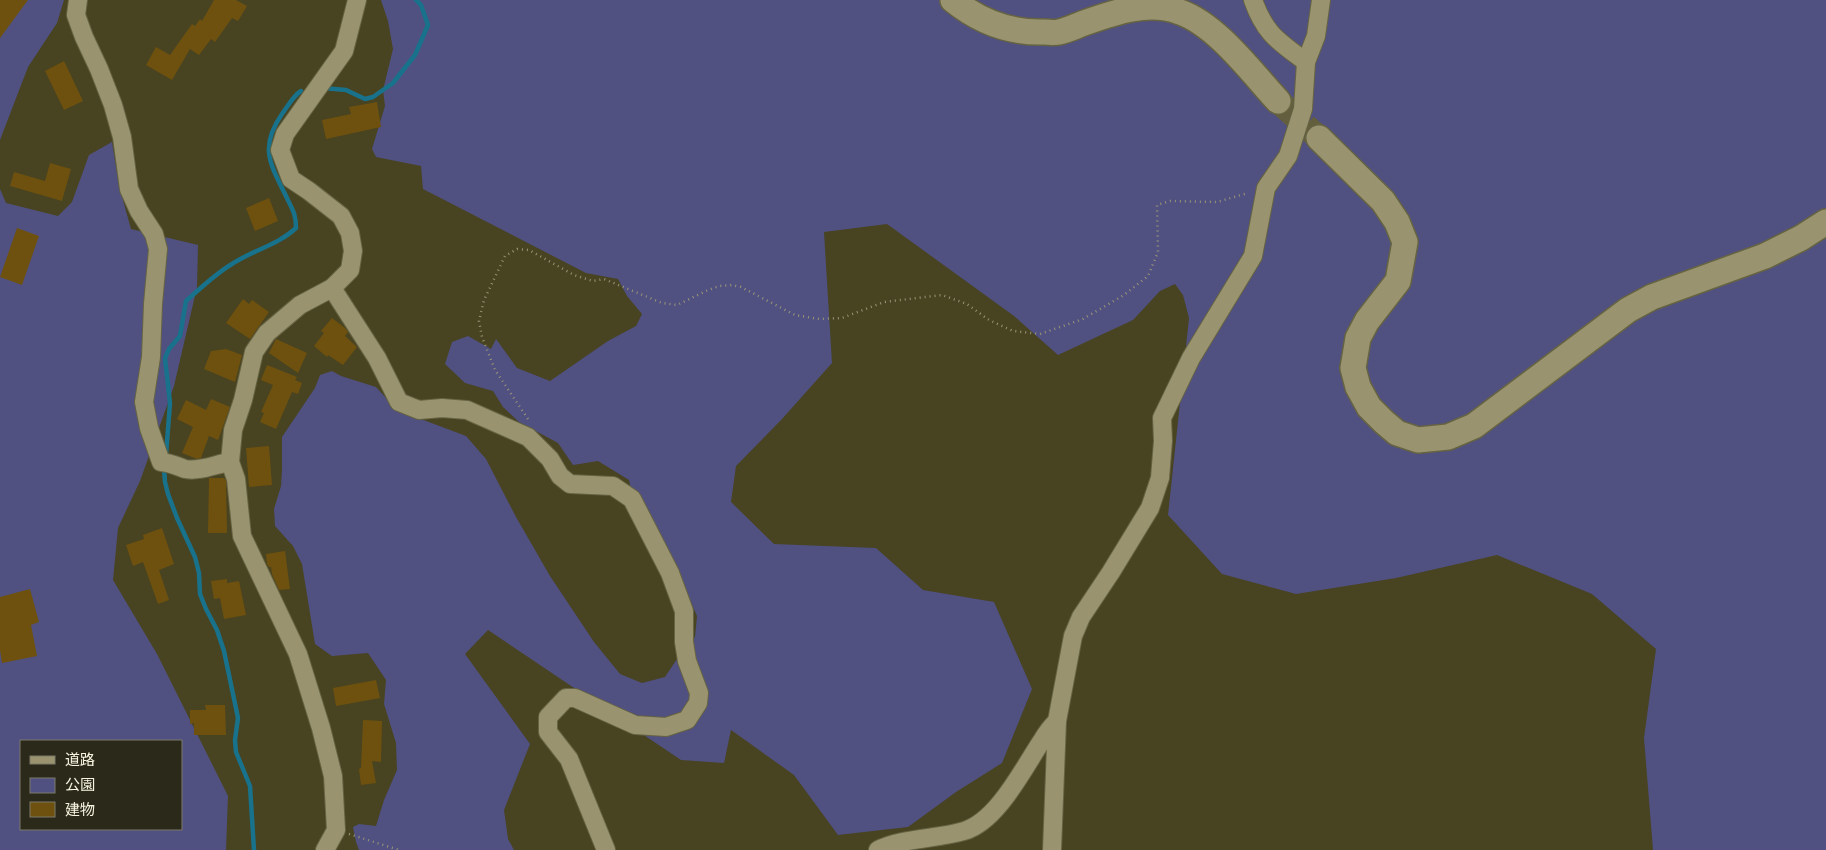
<svg xmlns="http://www.w3.org/2000/svg" width="1826" height="850" viewBox="0 0 1826 850" font-family="'Roboto Condensed','Noto Sans JP',sans-serif">
  <rect width="100%" height="100%" fill="#484321"/>
  <g fill="#505180" fill-rule="evenodd">
    <polygon points="0,0 64,0 57,23 28,67 0,140"/>
    <polygon points="381,0 1826,0 1826,850 1653,850 1644,738 1656,649 1592,594 1497,555 1396,578 1296,594 1222,574 1168,515 1189,318 1183,295 1175,284 1160,291 1133,320 1058,355 1014,316 887,224 824,232 832,363 782,419 736,466 731,502 774,544 876,548 923,590 994,602 1032,689 1002,763 956,792 908,827 838,835 794,775 731,730 724,763 681,760 488,630 465,654 530,744 504,810 508,839 514,850 359,850 356,842 353,827 359,824 376,826 384,800 397,770 396,743 384,704 386,680 368,653 332,656 315,644 302,564 293,546 275,526 274,509 281,486 282,470 282,437 315,388 320,375 332,371 341,376 376,387 397,410 466,436 486,459 516,517 550,576 594,642 620,674 642,683 665,677 675,662 695,637 697,616 682,581 631,490 629,480 598,461 573,465 558,443 519,422 503,407 493,391 465,383 445,364 452,342 468,336 491,349 496,339 517,368 550,381 608,341 636,326 642,314 627,296 618,279 586,273 423,189 421,166 376,157 372,149 385,106 383,90 393,49 388,21"/>
    <path d="M112,142L119,186L131,229L198,245L197,287L174,386L140,481L118,528L113,580L157,654L228,796L226,850H0V189L6,203L58,216L72,202L89,155ZM21,741H181V829H21Z"/>
  </g>
  <g fill="none" stroke-linecap="round" stroke-linejoin="round">
    <g stroke="#19728b" stroke-width="4.5">
      <polyline points="323,88 346,90 365,99 373,97 393,83 415,55 428,25 421,5 416,0"/>
      <path d="M166,455L170,403L165,358L169,349L180,336L186,301C201,288 215,274 232,264C253,250 278,245 296,228C296,213 292,209 286,196C270,164 259,147 282,114C288,106 293,96 301,91"/>
      <polyline points="164,468 165,482 168,494 177,518 195,557 199,573 200,594 206,609 217,630 224,651 238,718 235,740 236,752 250,786 254,850"/>
    </g>
  </g>
  <g fill="#6e510e">
    <polygon points="0,0 28,0 0,38"/>
    <polygon points="214,0 236,0 247,6 238,21 232,18 215,42 211,39 199,55 190,49 172,80 146,65 156,47 170,55 192,24 195,26 200,19 202,21"/>
    <polygon points="64,61 83,101 64,110 45,71"/>
    <polygon points="377,102 381,127 326,139 322,120 351,114 349,107"/>
    <polygon points="50,163 71,169 62,201 10,186 14,172 45,181"/>
    <polygon points="269,198 278,221 255,231 246,208"/>
    <polygon points="17,228 39,236 22,285 0,277"/>
    <polygon points="243,299 249,304 252,300 269,312 250,339 226,323"/>
    <polygon points="332,318 345,328 348,332 345,336 357,347 343,365 328,355 327,357 314,346 324,333 321,331"/>
    <polygon points="276,339 307,353 298,373 269,353"/>
    <polygon points="226,349 242,355 235,382 204,369 211,351"/>
    <polygon points="267,365 297,377 295,380 302,383 298,394 292,392 276,429 260,422 264,413 261,412 273,385 261,380"/>
    <polygon points="211,399 230,407 218,440 209,436 201,458 197,459 182,453 193,427 177,419 186,400 206,410"/>
    <polygon points="269,446 272,485 249,487 246,448"/>
    <polygon points="209,478 224,478 226,481 227,533 208,533"/>
    <polygon points="162,528 174,564 159,570 169,600 158,604 143,562 133,566 126,545 144,539 143,535"/>
    <polygon points="285,551 290,589 279,590 272,574 271,567 269,567 267,564 266,554"/>
    <polygon points="227,579 227,583 239,581 246,615 224,619 220,598 214,599 211,581"/>
    <polygon points="30,589 39,622 31,625 37,656 2,663 0,650 0,597"/>
    <polygon points="376,680 380,698 336,706 333,688"/>
    <polygon points="205,705 225,705 226,735 194,735 194,723 190,724 190,710 206,710"/>
    <polygon points="363,720 382,721 381,762 372,761 376,783 361,785 359,769 361,768"/>
  </g>
  <g fill="none" stroke-linecap="round" stroke-linejoin="round">
    <polyline stroke="#625e3e" stroke-width="25" stroke-dasharray="25 12" stroke-linecap="butt" points="1278,101 1319,138"/>
    <g stroke="#666343" stroke-width="20">
      <g id="street">
        <path d="M78,0L76,15L84,37L99,69L113,105L122,137L129,189L139,211L154,234L158,249L153,304L151,357L144,402L149,428L161,462C171,463 177,466 185,469C200,472 216,464 230,462"/>
        <path d="M1253,0C1265,34 1278,41 1306,62"/>
        <polyline points="332,288 377,358 399,402 419,410 442,408 467,410 528,437 550,459 560,476 570,484 613,486 632,499 670,573 684,611 684,642 687,661 699,693 698,703 687,720 666,727 635,725 575,698 566,698 548,717 548,732 569,759 606,850"/>
        <polyline points="325,850 336,830 333,776 321,728 298,654 242,536 236,479 230,462 233,430 243,400 254,352 267,333 300,305 332,288 350,270 353,251 350,233 341,216 309,191 291,179 280,150 285,134 344,51 357,0"/>
        <path d="M878,850C901,838 938,839 964,831C998,821 1024,767 1043,739C1047,732 1052,726 1057,721"/>
        <polyline points="1052,850 1057,721 1073,636 1081,617 1111,572 1150,508 1160,478 1163,441 1162,418 1191,358 1253,256 1266,188 1288,156 1303,109 1306,62 1316,36 1321,0"/>
      </g>
    </g>
    <g stroke="#666343" stroke-width="28">
      <g id="secondary">
        <path d="M953,0C980,22 1009,33 1044,32C1049,32 1054,33 1059,32C1068,30 1076,26 1084,23C1115,12 1149,0 1180,12C1217,25 1252,73 1278,101"/>
        <polyline points="1319,138 1383,201 1397,222 1405,242 1398,281 1367,321 1358,338 1353,368 1358,387 1369,407 1384,422 1397,433 1418,440 1448,437 1474,426 1628,310 1652,297 1765,256 1801,238 1826,222"/>
      </g>
    </g>
    <g stroke="#989478" stroke-width="2.5" stroke-dasharray="1 4" stroke-linecap="butt">
      <polyline points="528,419 495,370 482,337 479,321 484,300 505,256 517,249 529,250 574,275 593,281 604,279 662,303 677,305 706,291 719,286 732,285 741,287 795,315 819,319 842,318 884,302 942,295 967,304 989,320 1013,331 1040,334 1083,319 1124,295 1148,276 1158,252 1157,205 1170,201 1217,202 1248,193"/>
      <polyline points="349,834 399,850"/>
    </g>
    <use href="#street" stroke="#99946f" stroke-width="18"/>
    <use href="#secondary" stroke="#99946f" stroke-width="25"/>
  </g>
  <rect x="20" y="740" width="162" height="90" fill="#2b291a" stroke="#7d7b6a"/>
  <rect x="30" y="756" width="25" height="8" fill="#99946f" stroke="#7d7b6a"/>
  <text x="65" y="765" font-size="15" fill="#f7f5e1">道路</text>
  <rect x="30" y="778" width="25" height="15" fill="#505180" stroke="#7d7b6a"/>
  <text x="65" y="790" font-size="15" fill="#f7f5e1">公園</text>
  <rect x="30" y="802" width="25" height="15" fill="#6e510e" stroke="#7d7b6a"/>
  <text x="65" y="815" font-size="15" fill="#f7f5e1">建物</text>
</svg>
